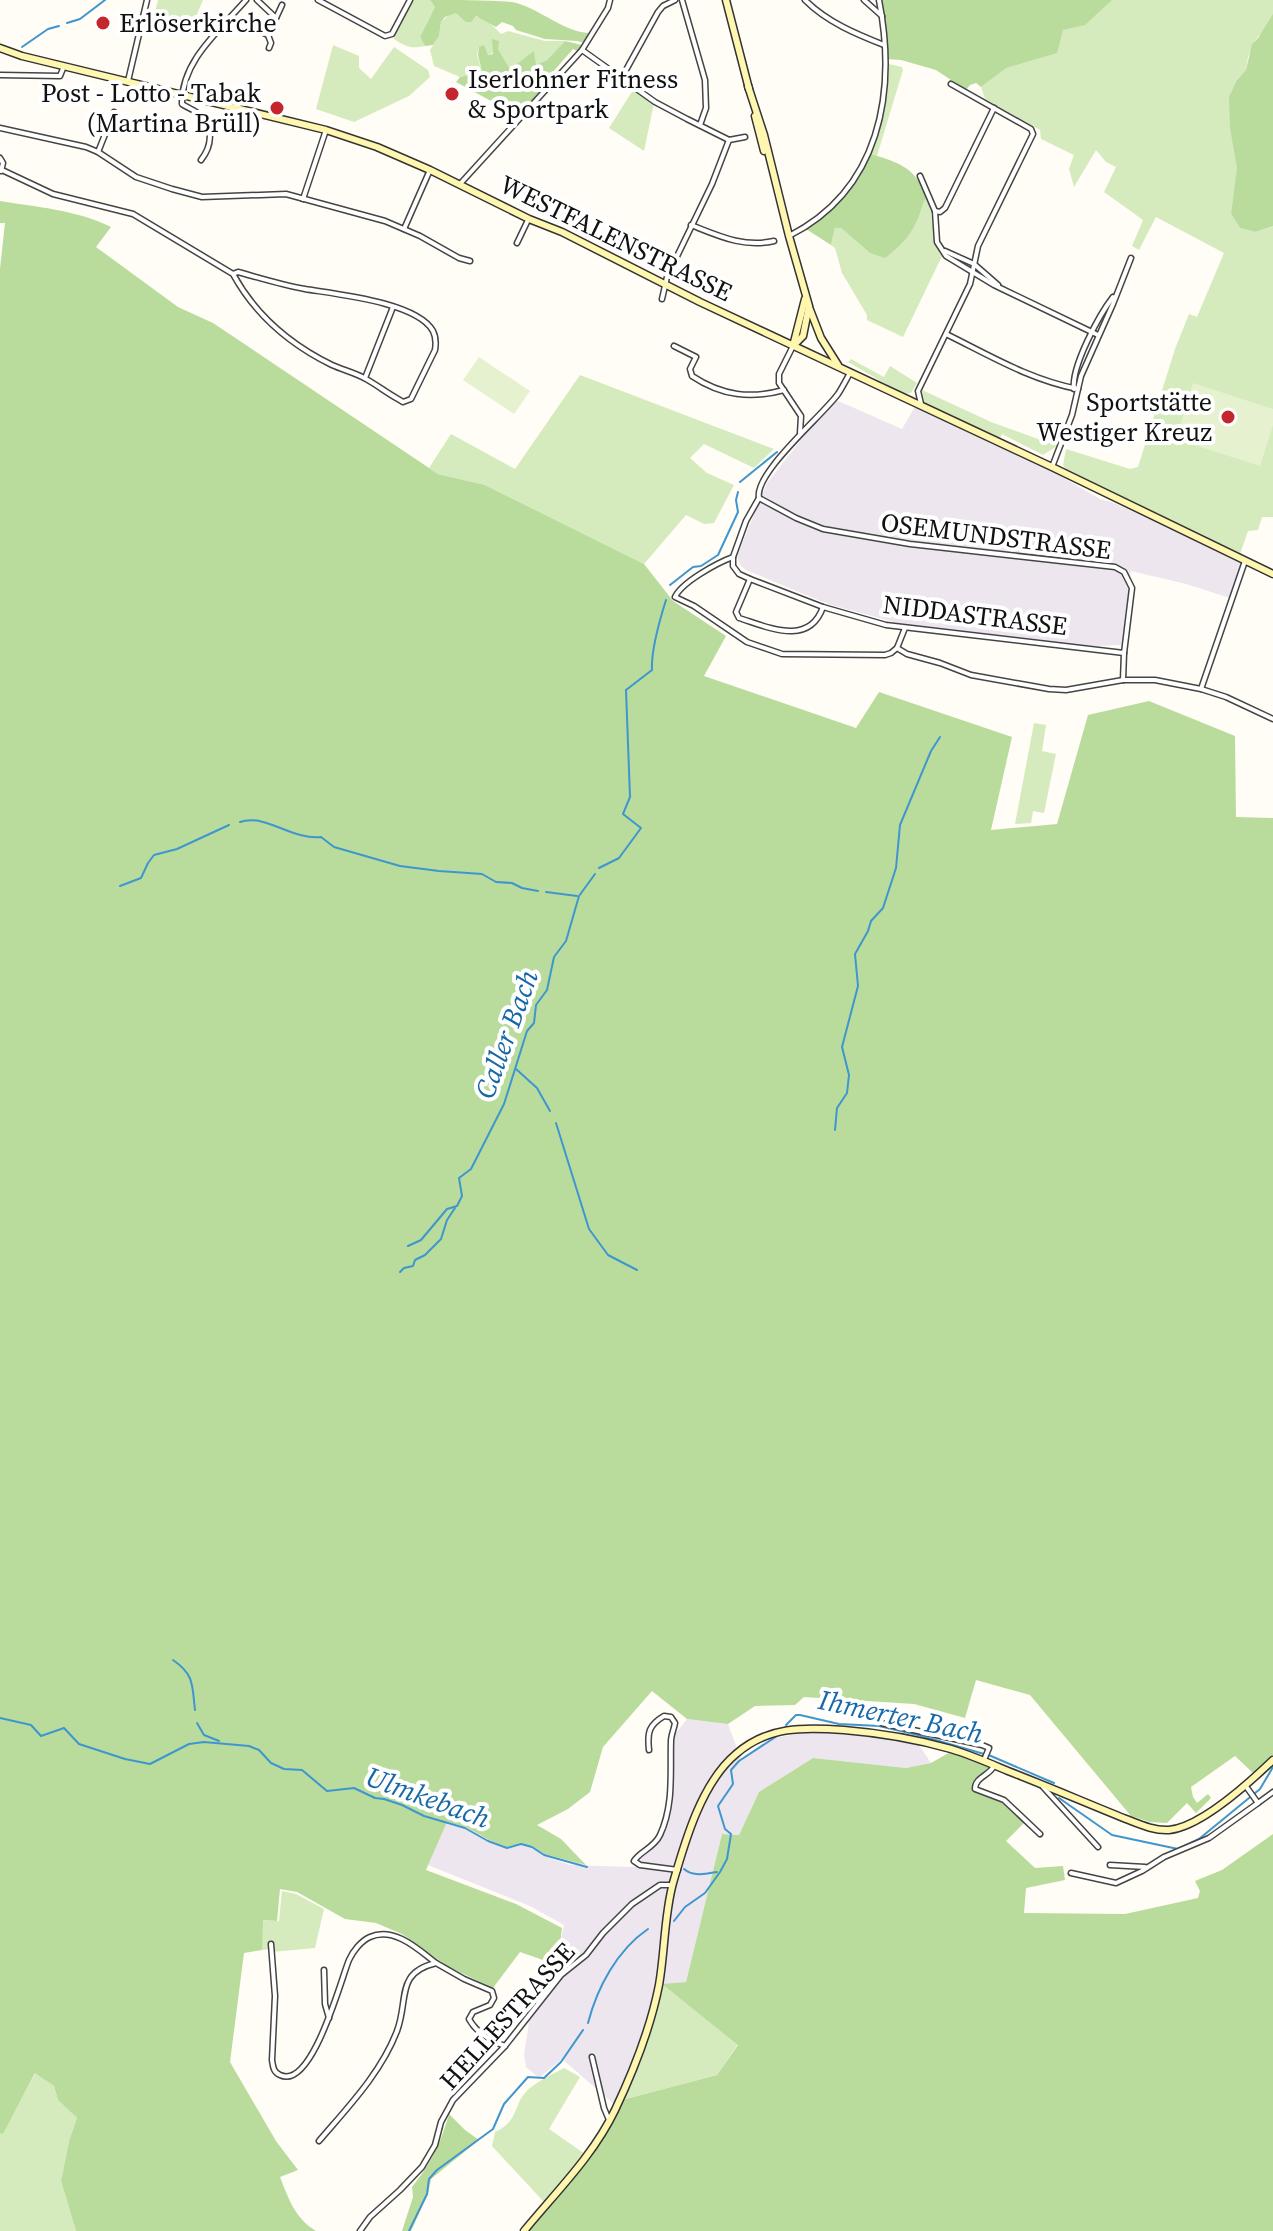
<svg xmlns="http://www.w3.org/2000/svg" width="1273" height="2231" viewBox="0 0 1273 2231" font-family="'Source Serif 4',serif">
  <rect width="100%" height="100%" fill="#fffdf5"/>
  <g fill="#eee6ef">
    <polygon points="836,400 902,429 916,405 1053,472 1100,499 1114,503 1242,562 1230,598 1186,584 1131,571 1121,645 1096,646 898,623 828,604 746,570 740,565 737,556 767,483 816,421"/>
    <polygon points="687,1719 728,1724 741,1759 769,1739 797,1734 837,1732 919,1745 931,1763 906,1768 813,1758 759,1792 739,1835 722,1834 686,1982 658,1985 637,2052 615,2105 562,2059 539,2078 526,2067 524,2054 529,2023 521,2013 543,1960 560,1945 564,1925 530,1906 428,1865 446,1824 465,1828 488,1842 507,1849 522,1845 533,1847 543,1856 570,1865 635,1867 641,1856 660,1837 672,1782 672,1738"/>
  </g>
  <g fill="#d5ebbd">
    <polygon points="158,0 203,0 191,28 153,19"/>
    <path d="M413,0H430L435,7L420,37L425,46C411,49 406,47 394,39V36Z"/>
    <polygon points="885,0 1273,0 1273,18 1254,42 1248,57 1246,70 1237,80 1238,165 1231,214 1240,228 1255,232 1273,226 1273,517 1262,517 1258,530 1248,531 1240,554 1066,470 1063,465 1066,449 1130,469 1138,467 1175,349 1189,314 1197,317 1224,253 1156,217 1139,250 1132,246 1143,220 1104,192 1116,167 1106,162 1096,150 1074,187 1069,169 1074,155 1041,139 1040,130 985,99 981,87 990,80 954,74 890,56"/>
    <path d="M451,13H457L462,17C483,14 488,21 501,34L508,31L545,41H565L547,60L535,66L534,52L510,69L498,49L489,55L479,47L477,55L482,72L460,77L434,66L430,50L439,36L441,22Z"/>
    <polygon points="333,45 359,56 359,68 371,79 394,47 428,70 430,77 409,96 354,122 316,109"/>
    <polygon points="889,64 902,67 903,70 877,156 871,154 886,96 887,72"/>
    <polygon points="633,90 654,103 644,151 609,128"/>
    <path d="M927,196C935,217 929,240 943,254L903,337L867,320V315L842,273L835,248L831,245L835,228H841L870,253L885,257C899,247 909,237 917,221C921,213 922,204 927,196Z"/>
    <polygon points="851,359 884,377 890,366 917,383 911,393 903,394 848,362"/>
    <polygon points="580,375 774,449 754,468 704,444 690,458 707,473 734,485 714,523 704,524 686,515 644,564 485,485 438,474 429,468 451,434 515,469"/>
    <polygon points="922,390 991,422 1057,446 1043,455 1002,434 1000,438 926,405 921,397"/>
    <polygon points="1034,723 1046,725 1042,751 1056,754 1044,813 1033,811 1031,823 1015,824"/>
    <polygon points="282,1891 296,1894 324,1909 315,1948 272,1952 271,1949 262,1950 262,1920 279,1921"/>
    <polygon points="662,1984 738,2044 717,2075 622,2100"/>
    <path d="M564,2068L580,2077L549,2129L585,2154L544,2202L492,2146L495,2132C522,2119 511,2104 530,2088C540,2080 553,2074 564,2068Z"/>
    <polygon points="36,2072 54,2086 58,2100 77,2118 69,2141 61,2181 76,2231 0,2231 0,2133 3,2133"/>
  </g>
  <g fill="#b9dc9c">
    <path d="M430,0C455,0 488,0 512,2C541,8 564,34 593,33L585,43L577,41L545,39L516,30L513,26L502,22L496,27L476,16L471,22H466L456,13L445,17L441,22L439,36L433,45L425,46L420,37L435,7Z"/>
    <polygon points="881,0 1112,0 1085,25 1063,30 1057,53 1006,68 981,87 976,83 970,85 966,90 936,70 901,60 886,59 884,15"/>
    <polygon points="1273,14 1273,226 1255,232 1240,228 1231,214 1237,168 1230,128 1229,97 1237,80 1246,70 1252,44 1258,38"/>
    <polygon points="492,39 499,41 498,49 510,69 534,51 536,65 547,60 565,41 582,45 577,51 573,49 545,81 547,84 519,116 456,82 460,77 482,72 478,55 479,47 484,45 488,55 493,54"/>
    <path d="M871,154C900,163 914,167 927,196C922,204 921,213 917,221C909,238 899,247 885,258L870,253L841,228H835L831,245L806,229C828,212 861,180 871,154Z"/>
    <path d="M0,201C37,207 77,210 111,227L96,247L178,307L213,323L438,474L485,485L644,564L673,601L726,636L704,676L856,728L879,692L1012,737L991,830L1057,824L1088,715L1149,701L1235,736L1236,817L1273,818V1755L1253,1773L1235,1756L1191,1787L1193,1797L1197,1803L1208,1794L1211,1798L1196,1813L1187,1803L1167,1823L1150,1822L1131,1816L1030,1695L976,1680L965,1718L914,1704L804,1697L795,1705L755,1706L728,1724L687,1719L652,1691L603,1747L590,1792L568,1809L537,1825L561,1839L586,1865L544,1854L532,1846L521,1844L507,1847L489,1840L466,1827L447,1822L426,1870L516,1904L562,1928L560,1945L543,1960L520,1952L493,1988L447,1966L402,1934L376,1923L345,1919L297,1892L280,1889L277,1921L263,1920L262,1950L244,1953L230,2062L276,2141L298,2170L280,2177C289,2200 295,2218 316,2231H76L61,2181L69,2141L77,2118L58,2100L54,2086L35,2073L3,2134L0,2133V269L5,223H0Z"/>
    <polygon points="952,1751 993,1765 973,1788 1003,1801 1024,1823 1006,1841 1035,1868 1063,1866 1065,1880 1026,1888 1024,1913 1125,1914 1198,1898 1200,1891 1195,1881 1222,1870 1273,1834 1273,2231 528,2231 592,2153 622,2100 717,2075 738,2045 662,1984 686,1982 722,1834 739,1835 759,1792 813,1758 906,1768 931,1763"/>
    <path d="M449,2114L465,2130L479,2140L431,2179L428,2194L411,2231H402L413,2197L412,2187C432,2162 440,2145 449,2114Z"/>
  </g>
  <g fill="#e6f2cf">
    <polygon points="479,357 530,391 514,414 463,380"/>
    <polygon points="1193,383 1273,409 1273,425 1260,466 1176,439"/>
  </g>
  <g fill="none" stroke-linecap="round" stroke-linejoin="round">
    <g stroke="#3f96cf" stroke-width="2">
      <polyline points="67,23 80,19 105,0"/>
      <polyline points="22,47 48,29 59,26"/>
      <polyline points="740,482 777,452"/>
      <polyline points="670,585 693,567 701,566 718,555 738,512 736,500 738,492"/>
      <path d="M240,822C265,813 291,840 321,837L334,847L400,866L439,871L482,874L496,882L512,883L522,888L538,891"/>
      <path d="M599,868L619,858L641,828L623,814L630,797L626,690L652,670C651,651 660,619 666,600"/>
      <polyline points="120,886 141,878 148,863 154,855 177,849 229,825"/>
      <polyline points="546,892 577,896"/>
      <polyline points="516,1069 537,1088 550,1111"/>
      <polyline points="556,1123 589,1229 608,1255 637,1270"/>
      <polyline points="835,1130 837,1108 847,1093 849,1075 842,1047 858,986 855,954 868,931 871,921 883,908 896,868 900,825 931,751 940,737"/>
      <polyline points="408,1246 421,1240 447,1209 457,1206 462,1196 459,1178 471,1169 504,1104 527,1031 534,1023 536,1005 547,990 554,957 566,941 579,896 595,874"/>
      <polyline points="400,1272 404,1268 413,1266 415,1260 425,1255 441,1239 447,1220 455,1208"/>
      <path d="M173,1660C195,1675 192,1686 195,1710"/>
      <polyline points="0,1718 31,1725 41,1736 64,1728 79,1744 125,1759 150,1764 189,1744 204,1742 249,1746 259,1750 271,1763 284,1769 302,1770 327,1791 354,1788 375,1798 384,1799 402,1805 424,1816 465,1828 488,1841 507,1848 521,1844 532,1847 544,1855 587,1867"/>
      <polyline points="197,1723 204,1735 219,1741"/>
      <polyline points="786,1725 796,1715 800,1715 839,1724 879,1726 918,1735 991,1756 1054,1783"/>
      <polyline points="1059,1798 1112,1835 1178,1849 1199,1839 1260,1789 1273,1767"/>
      <path d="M684,1869C693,1877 706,1874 717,1872"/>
      <polyline points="674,1921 685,1907 705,1893 720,1872 727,1859 731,1834 725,1829 718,1806 733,1784 731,1770 739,1761 777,1736"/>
      <path d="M588,2023C597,1988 617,1950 648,1929"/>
      <polyline points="409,2231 427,2194 429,2179 437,2170 493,2129 504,2104 528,2077 544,2078 561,2062 583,2030"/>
    </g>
    <g stroke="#444" stroke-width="7">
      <g id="street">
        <polyline points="318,0 385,36 392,34 410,0"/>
        <polyline points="682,0 705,80 706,108 700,125"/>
        <path d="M805,0C827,22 856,34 884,45"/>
        <polyline points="864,0 882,16"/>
        <polyline points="276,18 282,5"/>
        <polyline points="257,30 268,35 276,18 257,0"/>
        <polyline points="268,35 271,43 269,48"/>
        <polyline points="582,50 655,102 687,119 729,140 745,137"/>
        <polyline points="0,75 60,76 64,66"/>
        <polyline points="621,79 658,12 663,6 675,0"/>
        <polyline points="128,81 147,0"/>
        <polyline points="0,128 86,147 98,152 136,177 172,189 202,197 286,194 385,221 420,236 459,258 470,261"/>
        <polyline points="98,152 114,112"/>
        <polyline points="0,158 3,163 1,171"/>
        <path d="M201,160C212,146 214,128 200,115C195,110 188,108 182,104C181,61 220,30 246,0"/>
        <path d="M2,170L53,194L133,214L233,274L238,272C260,278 282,285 305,289C335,294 417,302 433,331C436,337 436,344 435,350L411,399L403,402L398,399C387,393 377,385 366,379C356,373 343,370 332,365C289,344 256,316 233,274"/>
        <polyline points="920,176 935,211 937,242 946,256 994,285 1098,335"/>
        <polyline points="460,184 582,50 608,8 610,0"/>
        <polyline points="303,199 326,130"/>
        <polyline points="935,211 940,212 945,208 994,108"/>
        <path d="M691,225C719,236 744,248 774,241"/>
        <polyline points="404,229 430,170"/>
        <path d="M789,236C880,190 897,93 879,0"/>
        <polyline points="517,243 528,220"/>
        <polyline points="945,251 974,264 998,285"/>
        <polyline points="662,299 667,277 712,184 729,140"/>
        <path d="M946,334C989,355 1030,380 1078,389"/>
        <path d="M674,346L696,357L690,369L692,376C722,396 751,399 784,390"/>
        <polyline points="793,346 779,374 779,383 801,416 800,433"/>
        <path d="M850,373C846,380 842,388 838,394C822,416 754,473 759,498L746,521L733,557C717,563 682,582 675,597L694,606L747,642L782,654L885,655L891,653L897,648L907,654L940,663L971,675L1049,689L1066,690L1123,680H1155L1201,689L1226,697L1273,719"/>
        <polyline points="365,378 393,307"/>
        <path d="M1074,389C1071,367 1099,315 1113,297"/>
        <polyline points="921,404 918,391 970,284 978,246 1033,134 1031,129 951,84"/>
        <polyline points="1052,467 1072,415 1081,376 1113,304 1131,258"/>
        <polyline points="759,498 796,518 823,529 910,544 1115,567 1124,572 1132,588 1124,653 1123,680"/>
        <polyline points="733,558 733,566 739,574 750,579 823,607 886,625 1124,653"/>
        <path d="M750,579L736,612L739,618C768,627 809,647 823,607"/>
        <polyline points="897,648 905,628"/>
        <polyline points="1201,689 1245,561"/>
        <polyline points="881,1723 982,1745 989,1748 984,1760"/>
        <path d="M649,1750C647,1732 649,1725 664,1716L671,1717L675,1723C674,1729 671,1735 671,1741C670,1773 674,1805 660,1835C654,1848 640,1851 634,1861L640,1865L678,1870"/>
        <path d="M994,1766C989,1776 975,1777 975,1789L1004,1800L1040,1834"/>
        <polyline points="1043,1787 1098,1847"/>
        <polyline points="1258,1803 1273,1792"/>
        <polyline points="1110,1865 1145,1867"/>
        <polyline points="1071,1873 1116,1883 1142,1871 1164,1857 1209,1838 1258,1803 1245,1785"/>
        <path d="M271,1944L275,1996L272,2060C273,2066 273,2072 280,2075C312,2091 341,1979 349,1960C353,1951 361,1941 370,1937C394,1926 419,1950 436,1963"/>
        <polyline points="324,1970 325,2004 329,2018"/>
        <polyline points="592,2057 604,2108 609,2120"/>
        <path d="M319,2141C348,2107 381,2073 397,2031C409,1999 395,1973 436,1963L464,1979L492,1991L494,1998L490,2005L473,2012L469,2019C476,2032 491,2041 505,2046"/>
        <polyline points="360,2231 370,2217 400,2190 422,2167 435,2145 441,2122 453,2100 505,2046 561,1975 586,1955 603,1933 632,1904 660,1885 673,1885"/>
      </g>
    </g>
    <g stroke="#333" stroke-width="9">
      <g id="secondary">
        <polyline points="726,0 749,89"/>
        <polyline points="0,48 22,56 326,130 377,147 430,170 529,219 562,232 700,302 1052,467 1273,574"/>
        <polyline points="748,86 764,135 789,236 809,306 803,336 793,346"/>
        <polyline points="755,116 764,151"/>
        <polyline points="809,307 821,338 838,365"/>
        <polyline points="793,346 805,299"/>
        <path d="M524,2231C556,2192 593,2156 615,2110C633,2072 651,2026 659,1985C665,1951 664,1916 673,1883C685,1841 702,1782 736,1754C768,1726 804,1727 844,1730C881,1733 916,1739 951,1749C971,1755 989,1763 1008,1771C1047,1786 1086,1803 1126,1819C1139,1824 1154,1831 1169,1830C1201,1827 1250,1782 1273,1760"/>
      </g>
    </g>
    <use href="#street" stroke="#fff" stroke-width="4"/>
    <use href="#secondary" stroke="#fff6b0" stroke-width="6"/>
  </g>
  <g fill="#c4262e" stroke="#fff" stroke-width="3">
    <circle cx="103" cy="23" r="8"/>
    <circle cx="452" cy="94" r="8"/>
    <circle cx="277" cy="108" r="8"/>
    <circle cx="1228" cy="417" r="8"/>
  </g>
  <g text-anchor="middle" stroke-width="8" stroke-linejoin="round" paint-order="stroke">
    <g font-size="26" fill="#111" stroke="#fff" text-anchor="start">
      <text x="119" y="32">Erlöserkirche</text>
      <text x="468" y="88">Iserlohner Fitness<tspan x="468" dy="30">&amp; Sportpark</tspan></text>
      <text x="261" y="102" text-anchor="end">Post - Lotto - Tabak<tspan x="261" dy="30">(Martina Brüll)</tspan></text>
      <text x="1212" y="411" text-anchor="end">Sportstätte<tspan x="1212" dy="30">Westiger Kreuz</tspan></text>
    </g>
    <g font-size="26" fill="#111" stroke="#fff">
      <text transform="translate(616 238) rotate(26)" y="9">WESTFALENSTRASSE</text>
      <text transform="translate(996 536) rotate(7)" y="9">OSEMUNDSTRASSE</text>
      <text transform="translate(975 615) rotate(7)" y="9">NIDDASTRASSE</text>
      <text transform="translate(507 2016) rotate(-48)" y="9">HELLESTRASSE</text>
    </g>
    <g font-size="28" font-style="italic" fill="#1768a6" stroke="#fff">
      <text transform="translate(506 1034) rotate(-70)" y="10">Caller Bach</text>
      <text transform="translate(901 1716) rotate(12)" y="10">Ihmerter Bach</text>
      <text transform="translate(428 1797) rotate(20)" y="10">Ulmkebach</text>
    </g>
  </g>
</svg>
